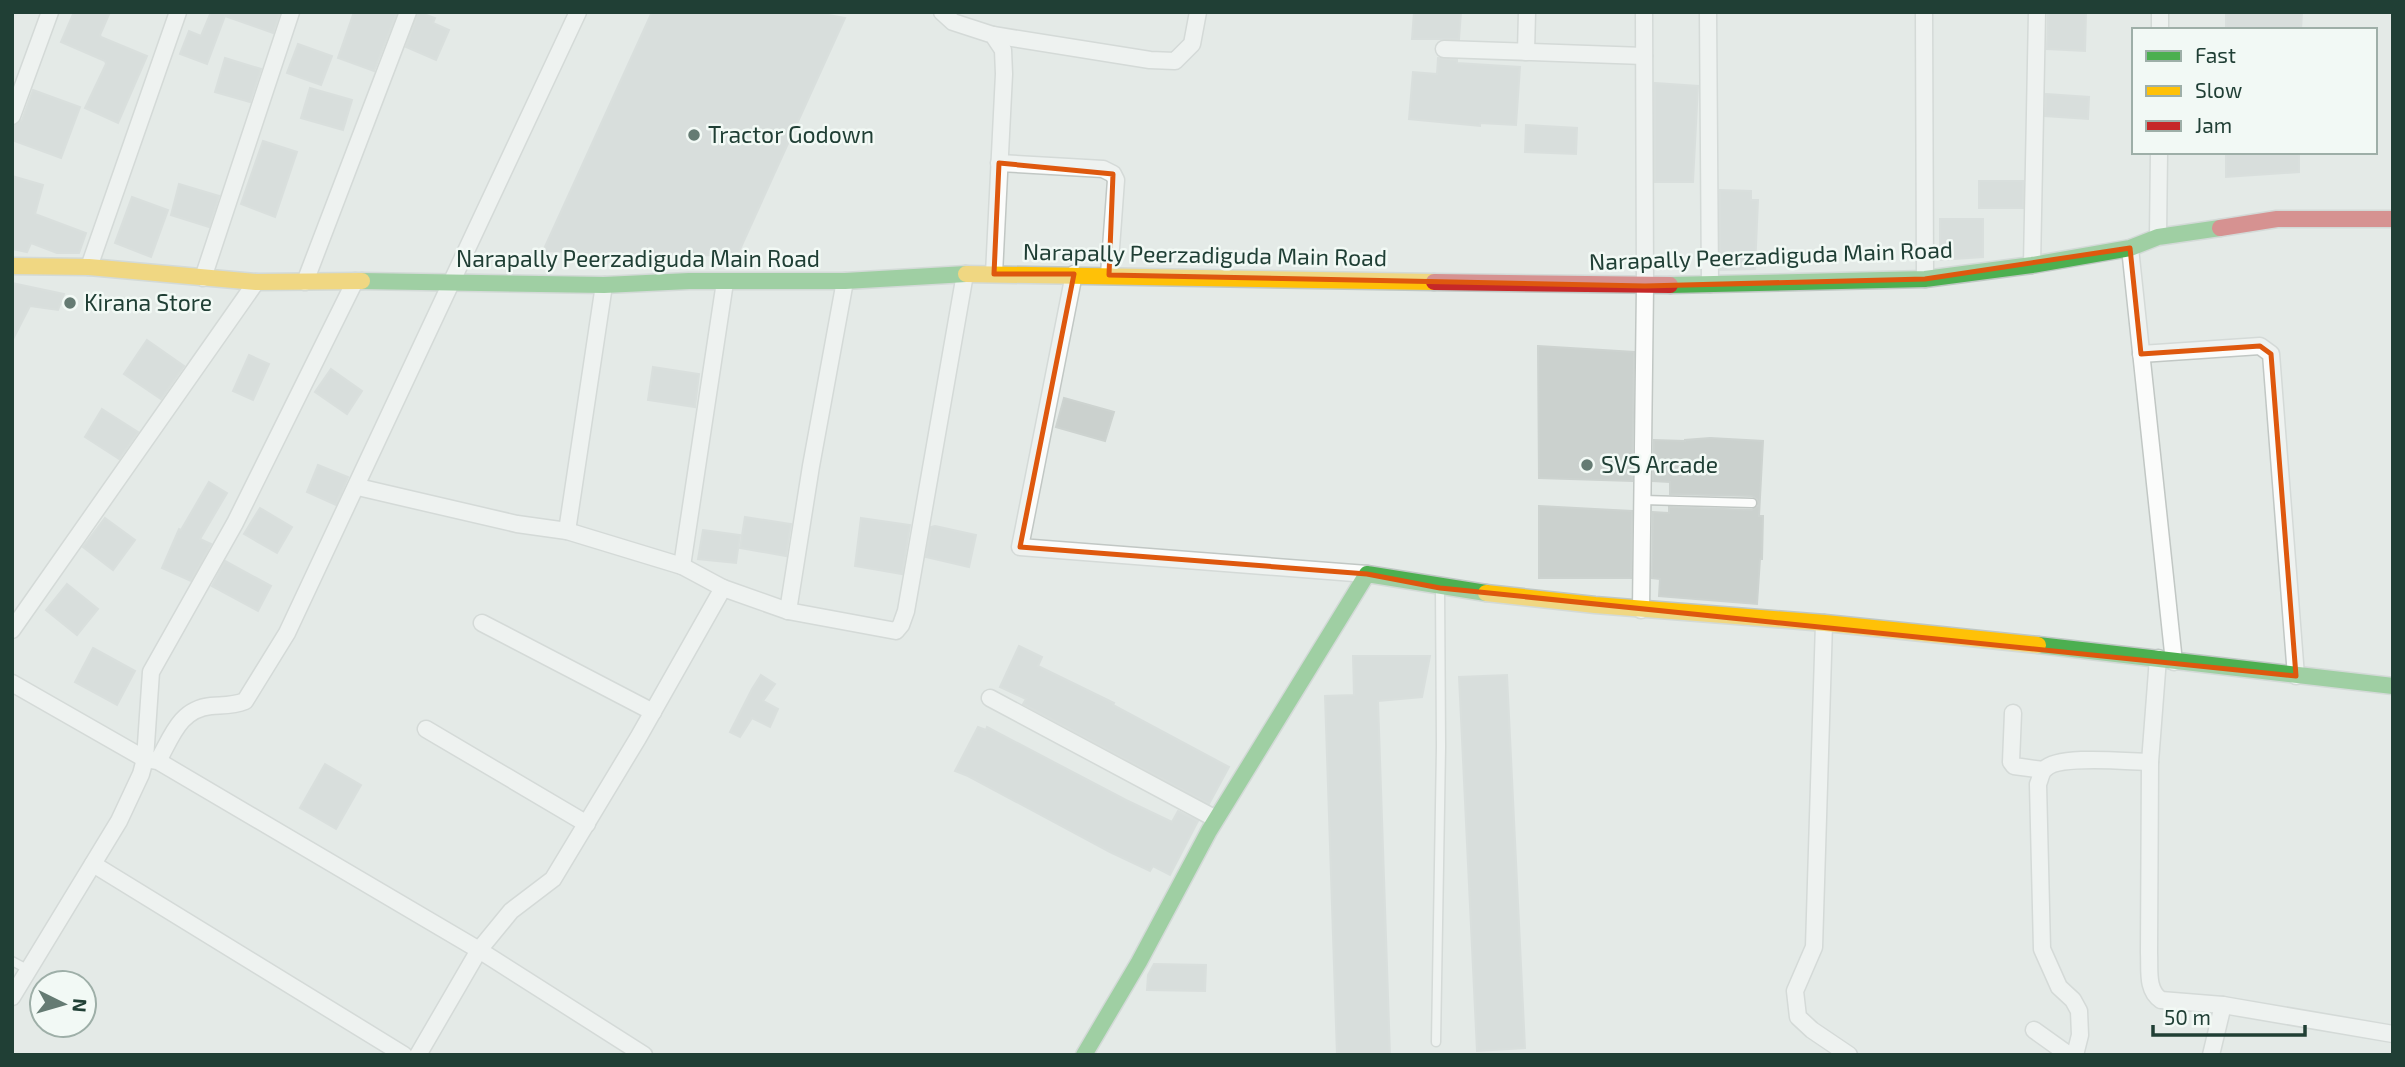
<svg xmlns="http://www.w3.org/2000/svg" width="2405" height="1067" viewBox="0 0 2405 1067" font-family="'Exo 2',sans-serif">
  <rect width="100%" height="100%" fill="#e4eae7"/>
  <g fill="#cbd1ce" stroke="#cdd3d0" stroke-width="2">
    <polygon points="74,12 110,12 100,35 101,37 147,56 118,123 85,108 106,64 105,61 61,42"/>
    <polygon points="211,12 280,12 273,33 225,16 207,64 180,54 189,31 201,36"/>
    <polygon points="354,12 397,12 374,71 338,58"/>
    <polygon points="418,12 435,18 433,23 449,30 436,60 406,47"/>
    <polygon points="652,12 812,12 845,18 737,256 543,251"/>
    <polygon points="1414,12 1461,12 1459,39 1412,39"/>
    <polygon points="2048,12 2086,13 2085,51 2047,49"/>
    <polygon points="2226,12 2302,12 2301,30 2226,30"/>
    <polygon points="298,44 332,56 321,85 287,73"/>
    <polygon points="225,58 261,69 250,102 215,92"/>
    <polygon points="1438,58 1457,60 1457,63 1520,67 1516,125 1480,123 1480,126 1409,119 1413,72 1437,74"/>
    <polygon points="1655,83 1698,86 1693,182 1655,182"/>
    <polygon points="310,88 352,100 343,130 301,118"/>
    <polygon points="33,90 80,107 61,158 12,140 12,126 22,120"/>
    <polygon points="2046,94 2089,97 2088,119 2045,116"/>
    <polygon points="1526,125 1577,128 1576,154 1525,152"/>
    <polygon points="263,141 297,152 275,217 241,204"/>
    <polygon points="2226,152 2299,152 2299,172 2226,177"/>
    <polygon points="12,176 43,185 35,214 86,233 79,253 57,253 31,243 27,252 12,249"/>
    <rect x="1979" y="181" width="44" height="27"/>
    <polygon points="179,184 219,196 209,227 171,215"/>
    <polygon points="1720,190 1751,191 1751,200 1758,200 1755,269 1720,270"/>
    <polygon points="132,197 168,210 151,257 115,243"/>
    <polygon points="1940,219 1983,219 1983,257 1940,260"/>
    <polygon points="12,283 64,294 58,310 30,306 12,341"/>
    <polygon points="147,340 184,366 161,399 124,374"/>
    <polygon points="1538,346 1634,352 1632,481 1539,478"/>
    <polygon points="249,355 269,364 253,400 233,391"/>
    <polygon points="653,367 699,374 695,407 648,400"/>
    <polygon points="331,369 362,391 347,414 315,392"/>
    <polygon points="1064,398 1114,412 1105,441 1056,427"/>
    <polygon points="102,409 138,432 119,459 85,437"/>
    <polygon points="1710,438 1763,441 1759,516 1763,516 1762,559 1760,559 1757,604 1659,596 1660,579 1652,578 1653,512 1669,513 1669,507 1752,510 1758,506 1757,499 1752,496 1670,494 1670,482 1653,481 1654,440 1685,441 1685,440"/>
    <polygon points="318,465 348,477 336,505 307,492"/>
    <polygon points="209,482 227,493 200,539 211,544 191,581 162,568 179,529 181,530"/>
    <polygon points="1539,506 1632,511 1631,578 1539,578"/>
    <polygon points="260,508 292,527 277,553 244,534"/>
    <polygon points="745,517 791,524 786,556 740,548"/>
    <polygon points="105,518 135,540 113,570 83,547"/>
    <polygon points="861,518 910,525 902,574 855,566"/>
    <polygon points="935,526 976,535 969,567 926,557 931,527"/>
    <polygon points="703,530 740,535 736,563 698,559"/>
    <polygon points="225,561 271,586 258,611 212,586"/>
    <polygon points="67,584 98,609 77,635 46,610"/>
    <polygon points="1019,646 1042,657 1038,666 1114,703 1113,705 1229,767 1209,804 1023,704 1026,699 1000,687"/>
    <polygon points="93,648 135,671 117,705 75,682"/>
    <polygon points="1353,656 1430,656 1422,697 1378,701 1390,1055 1337,1055 1325,696 1354,695"/>
    <polygon points="761,675 775,684 763,701 778,709 770,727 752,718 740,737 730,732 752,689"/>
    <polygon points="1507,675 1525,1048 1477,1051 1459,677"/>
    <polygon points="978,727 986,730 987,727 1126,800 1172,822 1178,811 1198,821 1170,875 1153,866 1150,871 1110,852 968,776 955,771"/>
    <polygon points="325,764 361,785 336,829 300,808"/>
    <polygon points="1154,964 1206,965 1205,991 1147,990 1148,975"/>
  </g>
  <g fill="none" stroke-linecap="round" stroke-linejoin="round">
    <g stroke="#c1c7c4" stroke-width="11">
      <g id="lane">
        <polyline points="1643,500 1752,503"/>
        <polyline points="12,961 29,970"/>
        <polyline points="1436,1042 1441,747 1440,588"/>
      </g>
    </g>
    <g stroke="#c1c7c4" stroke-width="19">
      <g id="street">
        <polyline points="942,12 953,22 993,35 1003,50 1004,74 994,274"/>
        <polyline points="1708,12 1710,284"/>
        <polyline points="1924,12 1925,279"/>
        <polyline points="2160,30 2160,12"/>
        <polyline points="993,35 1150,60 1175,61 1192,44 1198,12"/>
        <polyline points="1444,49 1644,56"/>
        <polyline points="1526,52 1527,12"/>
        <polyline points="12,116 50,12"/>
        <polyline points="999,163 1103,169 1113,174 1116,180 1109,275"/>
        <polyline points="2158,237 2159,152"/>
        <polyline points="2130,248 2174,662"/>
        <polyline points="2032,265 2037,12"/>
        <polyline points="89,267 178,12"/>
        <polyline points="1074,274 1020,547 1367,574"/>
        <polyline points="203,278 291,12"/>
        <polyline points="305,282 408,12"/>
        <polyline points="2141,354 2260,346 2271,354 2296,676"/>
        <polyline points="358,487 517,524 567,531 682,566 723,588 788,611 896,631 901,625 906,611 965,274"/>
        <polyline points="567,531 604,285"/>
        <polyline points="682,566 725,282"/>
        <polyline points="1641,610 1645,286 1644,12"/>
        <polyline points="788,611 811,466 845,281"/>
        <polyline points="482,623 653,712"/>
        <polyline points="1824,623 1814,947 1795,991 1798,1017 1812,1030 1849,1055"/>
        <polyline points="12,630 256,282"/>
        <path d="M2158,658L2150,762L2149,953C2150,969 2146,990 2161,1000L2223,1005L2393,1034"/>
        <polyline points="12,683 145,759 158,761 479,950 644,1055"/>
        <polyline points="990,698 1216,819"/>
        <polyline points="2013,713 2011,762 2014,766 2043,770"/>
        <polyline points="426,729 587,824"/>
        <path d="M158,761C172,736 180,709 211,706C223,705 233,706 245,701L287,633L578,12"/>
        <polyline points="93,864 404,1055"/>
        <polyline points="12,997 119,821 141,774 145,759 151,672 235,523 355,281"/>
        <polyline points="2034,1030 2069,1055"/>
        <polyline points="418,1055 479,950 511,911 553,879 638,738 723,588"/>
        <path d="M2075,1055L2080,1035L2079,1011L2073,1000L2059,987L2042,949L2038,784C2040,780 2041,772 2045,769C2059,754 2129,762 2150,762"/>
        <polyline points="2211,1055 2223,1005"/>
      </g>
    </g>
    <g stroke="#bfc7c4" stroke-width="19">
      <g id="fast">
        <polyline points="362,281 604,285 689,281 845,281 966,274"/>
        <polyline points="1670,285 1925,279 2032,265 2130,248 2158,237 2220,228"/>
        <polyline points="2038,645 2393,686"/>
        <polyline points="1084,1055 1139,962 1209,831 1367,574 1486,593"/>
      </g>
    </g>
    <g stroke="#bfc7c4" stroke-width="19">
      <g id="slow">
        <polyline points="12,266 89,267 256,282 362,281"/>
        <polyline points="966,274 1434,282"/>
        <polyline points="1486,593 1595,605 1825,623 2038,645"/>
      </g>
    </g>
    <g stroke="#bfc7c4" stroke-width="19">
      <g id="jam">
        <polyline points="2220,228 2277,219 2393,219"/>
        <polyline points="1434,282 1670,285"/>
      </g>
    </g>
    <use href="#lane" stroke="#fbfcfb" stroke-width="8"/>
    <use href="#street" stroke="#fbfcfb" stroke-width="16"/>
    <use href="#fast" stroke="#4caf50" stroke-width="16"/>
    <use href="#slow" stroke="#ffc107" stroke-width="16"/>
    <use href="#jam" stroke="#c62828" stroke-width="16"/>
  </g>
  <path d="M0 0H2405V1067H0ZM999,163L1113,174L1109,275L1645,286L1925,279L2130,248L2141,354L2260,346L2271,354L2296,676L1440,588L1367,574L1020,547L1074,274H994Z" fill="#e4eae7" fill-opacity=".55" fill-rule="evenodd"/>
  <path fill="none" stroke="#de580e" stroke-width="5" stroke-linejoin="round" d="M999,163L1113,174L1109,275L1645,286L1925,279L2130,248L2141,354L2260,346L2271,354L2296,676L1440,588L1367,574L1020,547L1074,274H994Z"/>
  <g fill="#657b73" stroke="#f2f9f5" stroke-width="2.5">
    <circle cx="694" cy="135" r="7"/>
    <circle cx="70" cy="303" r="7"/>
    <circle cx="1587" cy="465" r="7"/>
  </g>
  <g text-anchor="middle" stroke-width="5" stroke-linejoin="round" paint-order="stroke">
    <g font-size="23" fill="#203f35" stroke="#f2f9f5" text-anchor="start">
      <text x="708" y="143">Tractor Godown</text>
      <text x="84" y="311">Kirana Store</text>
      <text x="1601" y="473">SVS Arcade</text>
    </g>
    <g font-size="23" fill="#203f35" stroke="#f2f9f5">
      <text transform="translate(1205 255) rotate(1)" y="8">Narapally Peerzadiguda Main Road</text>
      <text transform="translate(1771 256) rotate(-2)" y="8">Narapally Peerzadiguda Main Road</text>
      <text x="638" y="267">Narapally Peerzadiguda Main Road</text>
    </g>
  </g>
  <rect width="2405" height="1067" fill="none" stroke="#203f35" stroke-width="28"/>
  <rect x="2132" y="28" width="245" height="126" fill="#f2f9f5" stroke="#9eafa8" stroke-width="2"/>
  <rect x="2146" y="51" width="35" height="10" fill="#4caf50" stroke="#9eafa8" stroke-width="2"/>
  <text x="2195" y="63" font-size="21" fill="#203f35">Fast</text>
  <rect x="2146" y="86" width="35" height="10" fill="#ffc107" stroke="#9eafa8" stroke-width="2"/>
  <text x="2195" y="98" font-size="21" fill="#203f35">Slow</text>
  <rect x="2146" y="121" width="35" height="10" fill="#c62828" stroke="#9eafa8" stroke-width="2"/>
  <text x="2195" y="133" font-size="21" fill="#203f35">Jam</text>
  <g transform="translate(63 1004) rotate(95)"><circle r="33" fill="#f2f9f5" stroke="#9eafa8" stroke-width="2"/>
  <path d="M0-5L12 26L0 18L-12 26Z" fill="#657b73"/>
  <text y="-10" font-size="19" font-weight="bold" text-anchor="middle" fill="#203f35">N</text>
  </g>
  <path d="M2153 1025v10h152v-10" fill="none" stroke="#203f35" stroke-width="3.5"/>
  <text x="2164" y="1025" font-size="21" fill="#203f35" stroke="#f2f9f5" stroke-width="5" paint-order="stroke">50 m</text>
</svg>
